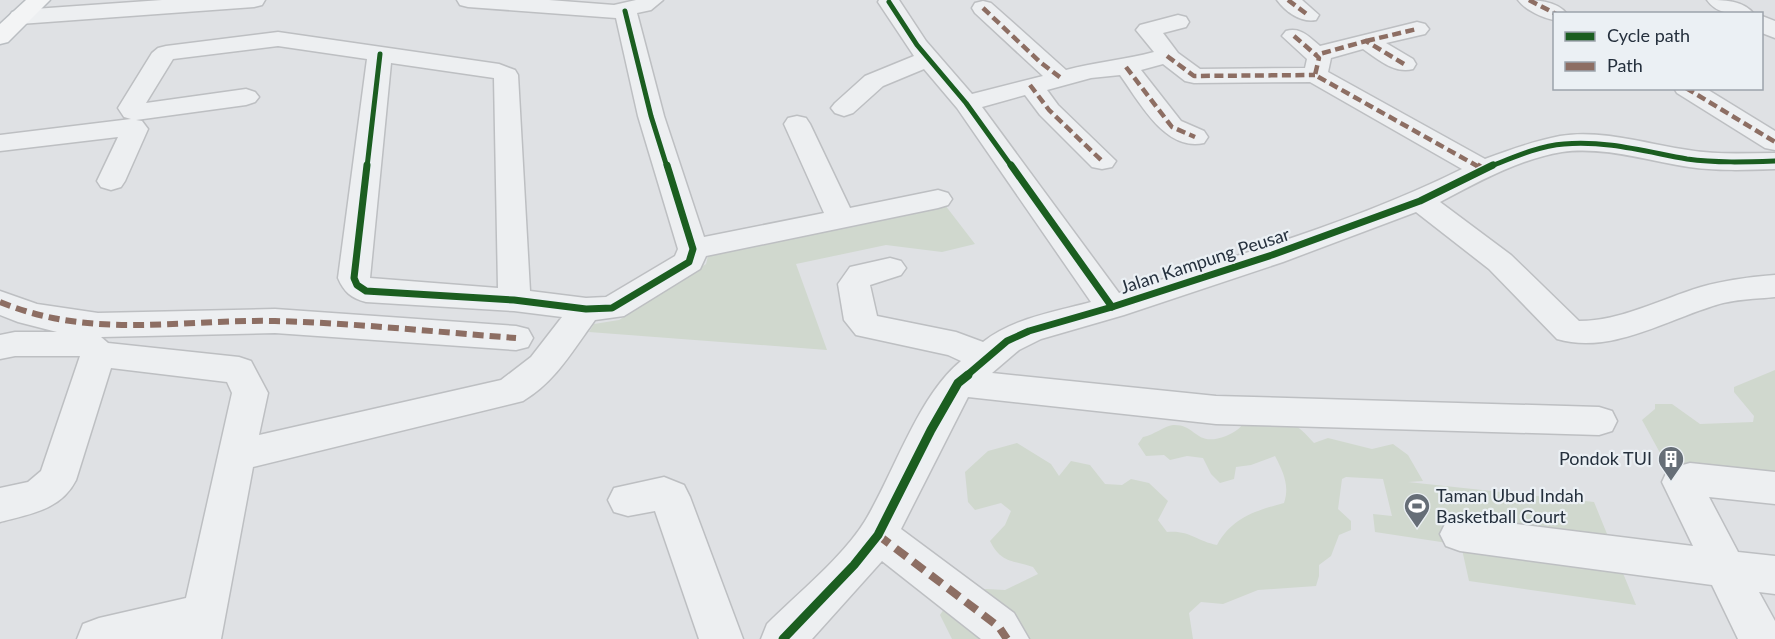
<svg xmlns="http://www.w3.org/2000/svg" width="1775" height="639" viewBox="0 0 1775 639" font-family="Lato,sans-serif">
  <rect width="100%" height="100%" fill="#dfe1e4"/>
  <g fill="#d0d8ce">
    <polygon points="945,205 975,244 942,252 886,245 796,264 827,350 589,332 594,324 619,320 706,264 708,256 711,253"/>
    <polygon points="1775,370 1775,478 1673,467 1665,462 1642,420 1655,409 1655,404 1672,404 1700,424 1753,422 1754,416 1734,392 1734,387"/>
    <path d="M1247,418C1282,419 1290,415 1314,443L1328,438L1372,449L1393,444L1408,455L1423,481L1408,482L1594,502L1636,605L1469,581L1461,545L1375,532L1373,514L1392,516L1383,479L1346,477L1342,479L1338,509L1351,521V530L1339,535L1331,556L1319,565V576L1316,586L1258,590L1223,604L1201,602L1189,613L1193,639H952L940,615L949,601L964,592L986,589L1005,590L1038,574L1033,567C1012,560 1001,563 990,541L1005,525L1011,511L1001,503L975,510L968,502L965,472L988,451L1017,443L1051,464L1059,476L1071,461L1090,465L1105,484L1122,485L1131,479L1149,483L1168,501L1158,520L1167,532C1190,530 1196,541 1217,545C1232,518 1254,511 1284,503C1290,485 1283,472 1275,456L1251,465L1236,467L1234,479L1220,483L1211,474L1203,458L1187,456L1170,460L1164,455L1146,456L1138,444L1143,437C1154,435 1164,426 1173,425C1197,424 1195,448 1226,436C1237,431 1241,428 1247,418Z"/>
  </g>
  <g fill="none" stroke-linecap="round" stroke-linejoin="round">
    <g stroke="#bdbfc2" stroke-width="3">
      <g id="minor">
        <polygon points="162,0 265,0 262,5 254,7 20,24 12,22 9,17 12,12 20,10"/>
        <path d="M457,0H549L614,5L636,0H663L651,10L637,13L664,116L704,237L824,213L784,124L788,118L797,116L806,118L810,124L850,208L938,190L948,193L952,199L948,205L938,208L706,256L700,269L624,316L595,320C573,350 556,381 523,401L253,467L221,639H77L83,624L99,618L186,598L232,393L227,382L111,368L76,480C61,510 30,514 0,522V488L28,482L41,471L80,356H15L0,359V335L15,332H57L18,322L0,315V291L37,304L98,313L275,309L516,326L528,329L533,338L528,347L516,350L275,333L101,337L108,343L239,357L251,361L268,393L259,435L501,380L531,357L562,317L514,311L366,302C351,298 344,292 338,278L367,59L278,46L173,59L146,103L246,89L255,92L259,97L255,102L246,105L136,120L142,121L148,129L125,181L121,187L111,190L101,187L97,181L118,137L0,151V135L131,119L124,117L118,108L152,53L158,48L166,46L278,32L499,64L515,70L518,75L530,291L586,298L606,297L675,256L678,249L638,116L616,18L468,7L460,5ZM391,63L494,78L498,288L370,278Z"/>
        <path d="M879,0H899L926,41L972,94L1043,76L975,13L972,8L975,3L983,1L991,3L1066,70C1095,62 1125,60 1154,52L1136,30L1140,25L1178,15L1186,17L1189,22L1186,27L1163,33L1178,53L1200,69L1305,68L1307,59L1282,36L1286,31C1301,27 1309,37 1320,46L1417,22L1425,24L1429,29L1425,34L1386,43L1413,59L1416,64L1413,69C1394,74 1378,59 1363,49L1331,58L1328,72L1485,159C1509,150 1534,141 1560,136C1601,129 1647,144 1688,150C1717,155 1746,153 1775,153V169C1746,170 1717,171 1689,167C1648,161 1604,146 1562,152C1519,159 1478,182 1440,202L1511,255L1579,321C1621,321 1661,299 1701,287C1725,280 1750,277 1775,275V297C1756,299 1735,299 1716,305C1666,320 1610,355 1557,339L1489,269L1416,212L1283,262L1124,315L1041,339L1019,350L992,373L1216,396L1599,407L1612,411L1617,421L1612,431L1599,435L1216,424L968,397L901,529L1014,613L1029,639H981L882,561L812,639H761L767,624C797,594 843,557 865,521C894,473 918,396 961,361L948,355L856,335L844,320L838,284L850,267L890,258L901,261L906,268L901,275L870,285L877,316L956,332L983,342C1013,318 1055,312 1091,302L957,108L924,69L883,86L853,113L844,116L835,113L831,108L835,103L865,76L914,56L878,2ZM1163,64L1185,81L1194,83L1310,82L1462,169C1353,223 1235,256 1119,293L982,107L1025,95L1040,115L1092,167L1102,169L1112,167L1116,161L1058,105L1047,90L1091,78L1120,75C1139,101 1165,152 1204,143L1208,137L1204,131L1181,121L1141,70Z"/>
        <path d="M1277,0H1302L1319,15L1316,20C1301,23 1286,12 1277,0Z"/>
        <path d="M1518,0C1535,0 1556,0 1567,14H1554V20C1543,18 1525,10 1518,0Z"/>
        <path d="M1707,0C1724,0 1743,0 1754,14C1737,14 1718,16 1707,0Z"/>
        <polygon points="1762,16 1775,21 1775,38 1762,33"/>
        <polygon points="1674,88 1705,88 1775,131 1775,150 1765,148 1677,93"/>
        <polygon points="1690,463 1775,472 1775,504 1709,497 1738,552 1775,556 1775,594 1759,592 1775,621 1775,639 1738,639 1712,585 1460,551 1446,546 1440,534 1446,522 1460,517 1693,546 1662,482 1668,469"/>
        <polygon points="664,477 684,485 690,497 743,639 699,639 655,511 628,516 614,512 608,500 614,488"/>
      </g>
    </g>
    <g stroke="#babec2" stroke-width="3">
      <polygon id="major" points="26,0 50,0 8,42 0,44 0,24"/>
    </g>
    <use href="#minor" fill="#edeff1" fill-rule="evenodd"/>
    <use href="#major" fill="#f3f4f5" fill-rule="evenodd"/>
    <g stroke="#8d6e63" stroke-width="4.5" stroke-dasharray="9 4.5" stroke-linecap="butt">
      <polyline points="1288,0 1308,15"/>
      <polyline points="1529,0 1556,14"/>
      <polyline points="983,8 1040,62 1061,78"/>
      <polyline points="1294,36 1316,55"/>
      <polyline points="1366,41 1417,29"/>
      <polyline points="1167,56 1194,76 1315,75"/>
      <polyline points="1404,64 1366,41 1316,55 1319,58 1315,75 1479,167"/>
      <polyline points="1126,67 1172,127 1195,137"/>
      <polyline points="1030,85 1049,110 1102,161"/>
      <polyline points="1686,88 1775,142"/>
    </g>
    <g stroke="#8d6e63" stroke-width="6" stroke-dasharray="11 6" stroke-linecap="butt">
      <polyline points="1477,165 1483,169"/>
      <path d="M0,302C93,340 178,319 275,321C355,323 436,332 516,338"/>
    </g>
    <polyline stroke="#8d6e63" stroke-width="8" stroke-dasharray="14 8" stroke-linecap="butt" points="878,535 999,627 1007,639"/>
    <g stroke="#ebf0f4" stroke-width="8">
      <g id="cycleway-far2">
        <polyline points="889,2 917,45 966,103 1012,167"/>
        <polyline points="625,11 651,116 667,167"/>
        <polyline points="367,167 380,54"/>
        <path d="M1489,167C1512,158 1538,146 1564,144C1605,140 1647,152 1687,159C1716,163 1746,162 1775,161"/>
      </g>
    </g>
    <g stroke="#ebf0f4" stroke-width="10">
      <g id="cycleway-far1">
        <polyline points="367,165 354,278 357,285 366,291 514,300 586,309 612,308 689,262 693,249 667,165"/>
        <polyline points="1011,165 1112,307"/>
        <polyline points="966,376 1007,341 1029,331 1112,307 1272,255 1420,201 1493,165"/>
      </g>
    </g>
    <g stroke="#ebf0f4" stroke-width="13">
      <polyline id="cycleway" points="783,639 854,565 878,535 931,430 958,383 968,375"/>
    </g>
    <use href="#cycleway-far2" stroke="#1b5e20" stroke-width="5"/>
    <use href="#cycleway-far1" stroke="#1b5e20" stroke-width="7"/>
    <use href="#cycleway" stroke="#1b5e20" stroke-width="9"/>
  </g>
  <defs>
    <g id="building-pin" transform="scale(1.35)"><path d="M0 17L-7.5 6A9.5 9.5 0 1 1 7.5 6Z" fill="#666e77" stroke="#ebf0f4"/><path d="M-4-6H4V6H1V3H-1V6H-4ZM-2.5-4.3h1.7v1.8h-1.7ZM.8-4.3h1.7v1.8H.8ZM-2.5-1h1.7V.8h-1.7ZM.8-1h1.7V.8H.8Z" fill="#fff"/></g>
    <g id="stadium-pin" transform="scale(1.35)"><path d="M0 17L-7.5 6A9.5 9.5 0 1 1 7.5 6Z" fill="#666e77" stroke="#ebf0f4"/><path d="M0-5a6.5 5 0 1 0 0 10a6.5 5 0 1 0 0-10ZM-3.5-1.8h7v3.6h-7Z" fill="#fff"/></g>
  </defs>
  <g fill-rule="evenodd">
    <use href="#building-pin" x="1671" y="459"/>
    <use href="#stadium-pin" x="1417" y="506"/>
  </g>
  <g text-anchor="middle" stroke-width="4.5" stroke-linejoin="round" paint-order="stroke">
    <g font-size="18" fill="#25303d" stroke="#ebf0f4">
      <text transform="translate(1205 261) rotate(-18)" y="6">Jalan Kampung Peusar</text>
    </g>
    <g font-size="18" fill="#25303d" stroke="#ebf0f4" text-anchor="end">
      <text x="1652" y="465">Pondok TUI</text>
      <text x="1436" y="502" text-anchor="start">Taman Ubud Indah<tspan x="1436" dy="21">Basketball Court</tspan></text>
    </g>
  </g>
  <rect x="1553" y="12" width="210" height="78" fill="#ebf0f4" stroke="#9ca3ab" stroke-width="1.5"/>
  <rect x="1565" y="32" width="30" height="9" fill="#1b5e20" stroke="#9ca3ab" stroke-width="1.5"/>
  <text x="1607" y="42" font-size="18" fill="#25303d">Cycle path</text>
  <rect x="1565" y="62" width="30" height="9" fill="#8d6e63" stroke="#9ca3ab" stroke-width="1.5"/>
  <text x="1607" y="72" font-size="18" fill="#25303d">Path</text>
</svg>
